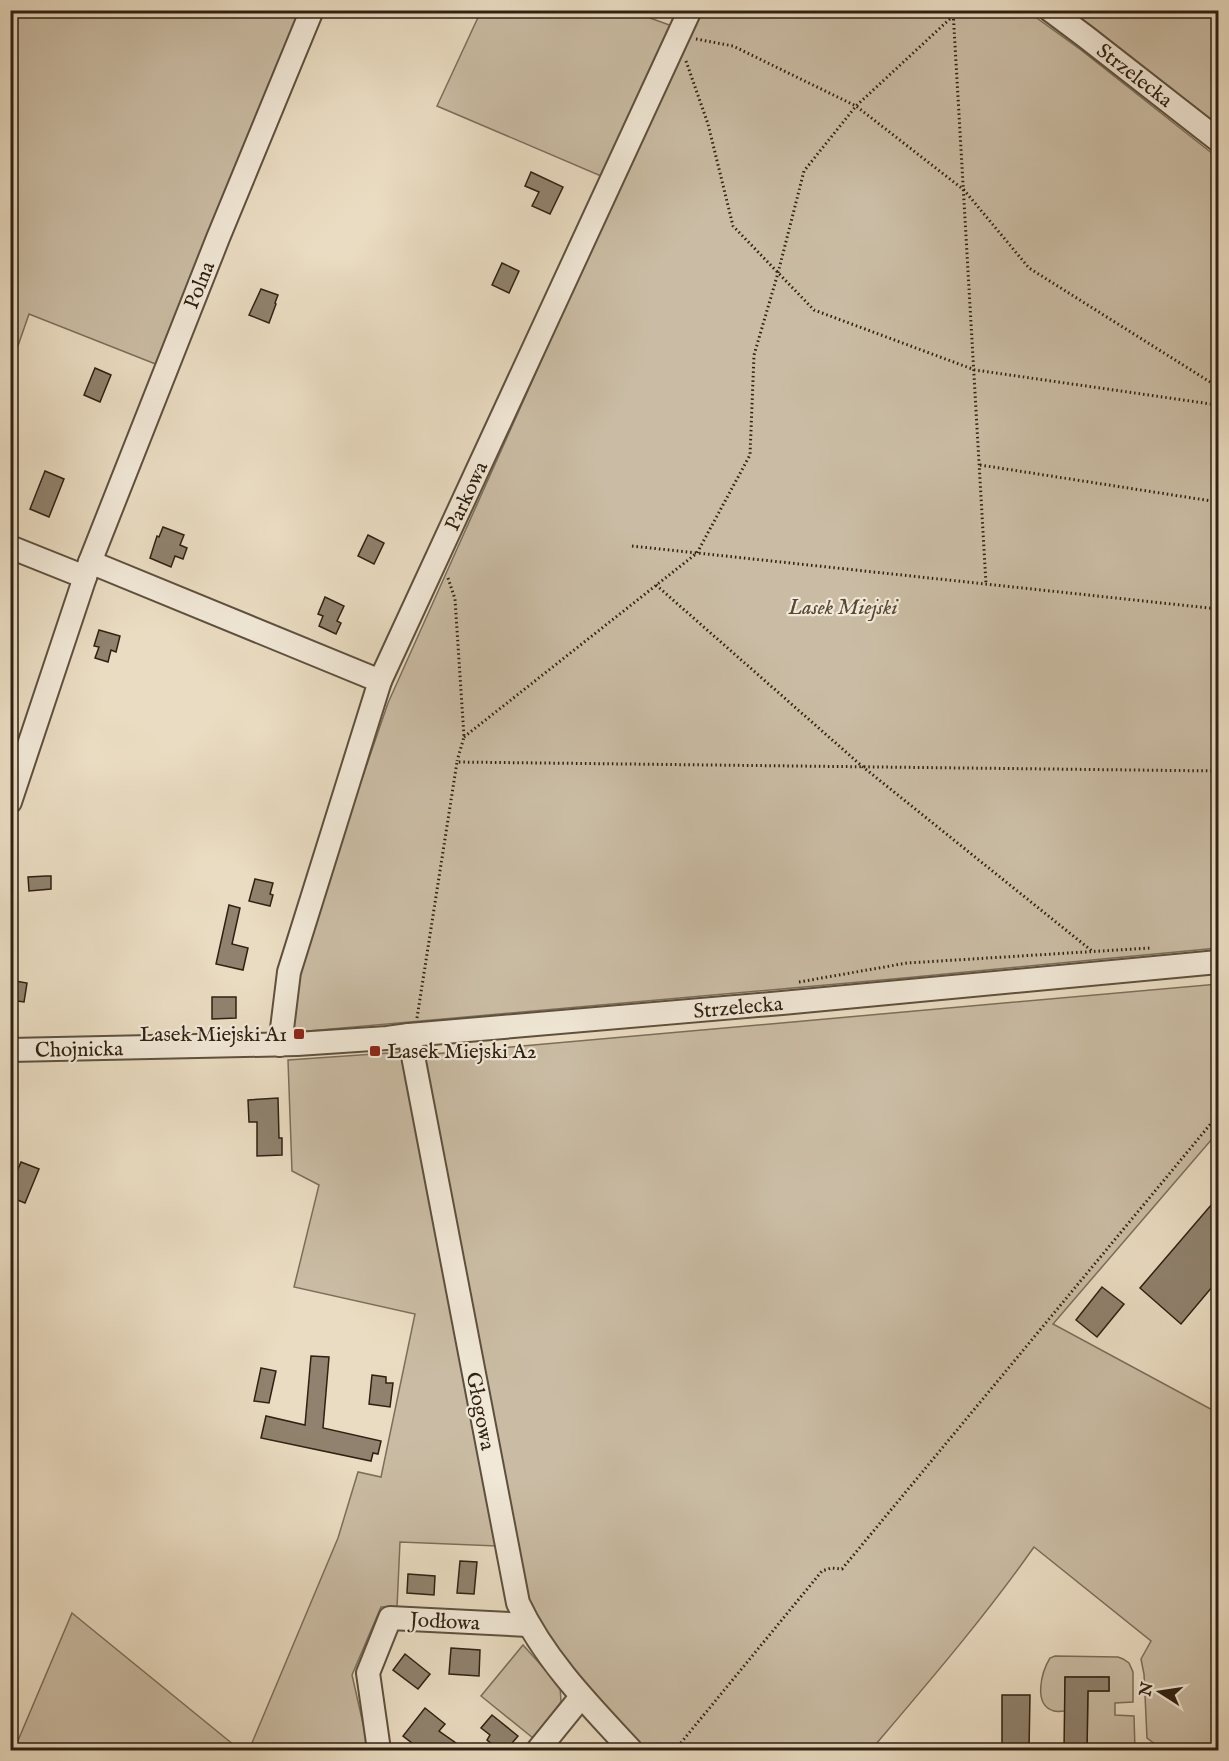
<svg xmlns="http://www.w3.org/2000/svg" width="1229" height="1761" viewBox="0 0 1229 1761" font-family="'IM FELL English',serif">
  <rect width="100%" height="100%" fill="#eadcc2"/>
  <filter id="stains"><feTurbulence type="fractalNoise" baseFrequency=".00333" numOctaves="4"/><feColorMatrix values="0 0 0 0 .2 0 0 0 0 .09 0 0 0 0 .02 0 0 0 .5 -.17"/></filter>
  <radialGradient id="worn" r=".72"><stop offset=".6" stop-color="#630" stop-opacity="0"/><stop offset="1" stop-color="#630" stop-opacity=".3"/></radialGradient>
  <g fill="#cabca4" stroke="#7c6e5b" stroke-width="1.5">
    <polygon points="11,11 322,11 158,365 29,314 11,366"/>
    <polygon points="481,11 631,11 672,26 601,176 437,106"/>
    <polygon points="698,11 1027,11 1081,50 1218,158 1218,948 904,978 286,1033 295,974 388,703"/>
    <polygon points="1067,11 1218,11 1218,129"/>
    <path d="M1218,984V1132L1053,1324L1218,1413V1750H1214L1213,1746L1208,1744H1155L1147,1738L1144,1674L1141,1659L1151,1641L1034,1547C984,1618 927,1684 871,1750H636L530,1622L422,1055Z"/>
    <polygon points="403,1052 497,1546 400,1542 397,1607 381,1607 352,1675 369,1750 249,1750 338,1538 358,1472 381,1477 415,1314 294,1287 319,1185 292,1171 288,1060"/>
    <polygon points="72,1613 240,1750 14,1750"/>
    <polygon points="523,1645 560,1686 561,1702 533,1738 481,1696"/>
    <path d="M1055,1656L1118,1657L1123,1659L1129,1663L1133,1672V1702L1115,1703V1715L1134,1716L1135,1750H1087L1088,1691H1109V1677H1065V1711C1061,1711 1058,1712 1054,1711C1032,1705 1042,1671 1050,1658Z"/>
  </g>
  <g fill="#90826e" stroke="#2f2112" stroke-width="1.5">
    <polygon points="531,172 563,187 550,214 532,206 539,192 525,186"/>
    <polygon points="502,263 519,271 509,293 492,285"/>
    <polygon points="261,289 278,295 275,303 276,304 269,323 249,315"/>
    <polygon points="95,368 111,375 100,402 84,395"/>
    <polygon points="45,471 64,479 49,517 30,509"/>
    <polygon points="163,527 184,535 180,545 187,548 183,559 175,556 171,567 150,558 157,536 159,537"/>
    <polygon points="368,535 384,543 374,564 358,556"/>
    <polygon points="325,597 344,606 337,621 341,623 336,634 319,626 323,616 318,614"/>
    <polygon points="99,630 120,636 116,652 111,650 108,662 95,658 99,647 94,646"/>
    <polygon points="46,876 51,876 51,889 29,891 28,877"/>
    <polygon points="255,879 273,883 270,894 273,895 270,906 249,901"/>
    <polygon points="229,905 240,908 232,944 248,948 243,970 216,964"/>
    <polygon points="10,980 27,983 24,1002 10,1000"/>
    <polygon points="212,997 236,997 236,1018 212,1019"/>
    <polygon points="278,1098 279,1138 282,1138 282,1155 257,1156 257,1122 249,1122 248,1100"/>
    <polygon points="21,1162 39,1169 25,1203 10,1197 10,1188"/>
    <polygon points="1218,1197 1218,1280 1181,1324 1140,1288"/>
    <polygon points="1102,1287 1124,1304 1097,1337 1076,1320"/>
    <polygon points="311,1356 329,1357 323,1428 381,1441 378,1454 373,1453 371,1461 261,1438 266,1416 305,1425"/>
    <polygon points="261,1368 276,1371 269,1403 254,1401"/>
    <polygon points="372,1375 386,1377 386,1383 393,1383 390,1407 369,1404"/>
    <polygon points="460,1561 477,1562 474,1594 457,1593"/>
    <polygon points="408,1574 435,1576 434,1595 407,1593"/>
    <polygon points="451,1648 480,1650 479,1676 449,1674"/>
    <polygon points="405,1654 430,1674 418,1689 393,1670"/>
    <polygon points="1065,1677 1109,1677 1109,1691 1088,1691 1087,1750 1064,1750"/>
    <polygon points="1002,1695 1030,1695 1029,1750 1002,1750"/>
    <polygon points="425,1708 445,1724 439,1731 466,1750 421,1750 403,1736"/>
    <polygon points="492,1715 518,1736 507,1749 502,1744 498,1749 487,1740 490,1735 481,1728"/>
  </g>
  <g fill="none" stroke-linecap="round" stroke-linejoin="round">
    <g stroke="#5e503e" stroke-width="26">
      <g id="minor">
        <polyline points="1050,10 1086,37 1218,140"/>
        <polyline points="10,547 85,577 10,802"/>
        <polyline points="90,562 218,238 312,10"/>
        <polyline points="85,577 90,562 380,681 690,10"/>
        <path d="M409,1035L518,1603C544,1659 589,1705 631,1750"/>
        <polyline points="280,1045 289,972 380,681"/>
        <polyline points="10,1050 297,1044 387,1038 409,1035 782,1003 1218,962"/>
        <polyline points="379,1750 368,1673 390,1618 528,1625"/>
        <polyline points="538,1750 581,1697"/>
      </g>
    </g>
    <g stroke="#2f2112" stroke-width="3" stroke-dasharray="1.5 3" stroke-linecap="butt">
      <polyline points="953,10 986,584"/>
      <polyline points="696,39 733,46 856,106 964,190 1029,268 1218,387"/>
      <polyline points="686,61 708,124 733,226 814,310 975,370 1218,405"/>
      <polyline points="980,465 1218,502"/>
      <polyline points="632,546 1218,609"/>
      <polyline points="448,578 455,599 464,737 457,761"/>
      <polyline points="656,585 863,767 1092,951"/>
      <polyline points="464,737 697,553 750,455 754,355 778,273 804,171 856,106 953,16 957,10"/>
      <polyline points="799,982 907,963 1150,948"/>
      <polyline points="417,1018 457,762 1218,771"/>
      <polyline points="675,1750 822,1571 831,1568 842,1569 1218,1115"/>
    </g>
    <use href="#minor" stroke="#f1e8d7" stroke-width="22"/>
  </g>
  <g fill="#8f2418" stroke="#f1e8d7" stroke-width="2">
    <rect x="293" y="1028" width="12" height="12" rx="3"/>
    <rect x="369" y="1045" width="12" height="12" rx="3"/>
  </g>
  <g text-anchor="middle" stroke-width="4.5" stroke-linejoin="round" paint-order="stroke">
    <g font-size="21" fill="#2f2112" stroke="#f1e8d7">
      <text transform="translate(1135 75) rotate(38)" y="7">Strzelecka</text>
      <text transform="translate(199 285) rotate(-68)" y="7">Polna</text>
      <text transform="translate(466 496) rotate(-65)" y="7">Parkowa</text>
      <text transform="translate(738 1007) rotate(-5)" y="7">Strzelecka</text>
      <text transform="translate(79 1049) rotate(-1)" y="7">Chojnicka</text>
      <text transform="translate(481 1411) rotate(79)" y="7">Głogowa</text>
      <text transform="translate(445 1621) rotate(3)" y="7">Jodłowa</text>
    </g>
    <g font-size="21" font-style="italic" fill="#564836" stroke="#f1e8d7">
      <text x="843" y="614">Lasek Miejski</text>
    </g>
    <g font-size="21" fill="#2f2112" stroke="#f1e8d7" text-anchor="end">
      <text x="287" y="1041">Lasek Miejski A1</text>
      <text x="387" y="1058" text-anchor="start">Lasek Miejski A2</text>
    </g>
  </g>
  <rect width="1229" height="1761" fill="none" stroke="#eadcc2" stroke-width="36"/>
  <rect x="12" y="12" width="1205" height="1737" fill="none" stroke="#2f2112" stroke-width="3"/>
  <rect x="18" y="18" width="1193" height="1725" fill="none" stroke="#2f2112" stroke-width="1.5"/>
  <g transform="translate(1160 1692) rotate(282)" stroke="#f1e8d7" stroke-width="4.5" paint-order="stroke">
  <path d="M0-4.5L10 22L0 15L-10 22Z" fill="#2f2112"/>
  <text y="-9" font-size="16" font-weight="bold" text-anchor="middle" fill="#2f2112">N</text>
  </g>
  <rect width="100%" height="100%" filter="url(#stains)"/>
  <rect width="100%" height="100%" fill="url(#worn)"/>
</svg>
